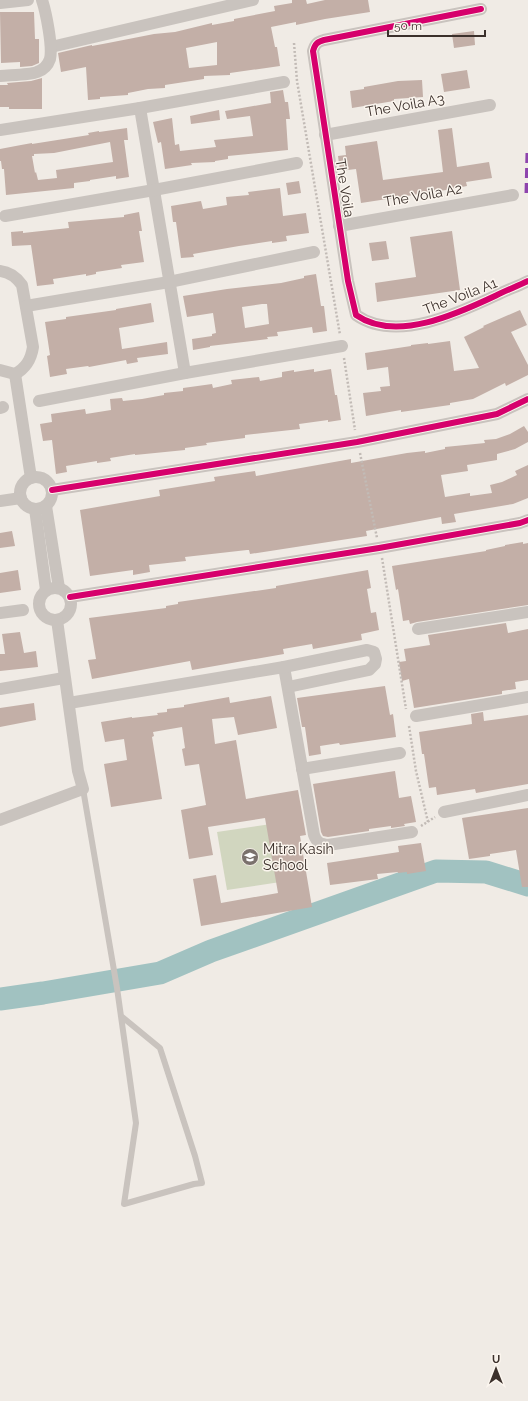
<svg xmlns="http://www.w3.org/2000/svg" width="528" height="1401" viewBox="0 0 528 1401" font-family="Raleway,sans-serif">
  <rect width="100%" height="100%" fill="#f0ebe5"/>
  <polygon fill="#d1d6bf" points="278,823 287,881 227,890 217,832"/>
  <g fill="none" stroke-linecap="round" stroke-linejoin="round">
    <polyline stroke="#a1c2c1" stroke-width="23" points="0,999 43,993 160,973 211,951 436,871 486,872 528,885"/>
  </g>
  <g fill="#c3afa7" fill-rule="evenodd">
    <path d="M292,0H306L307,4L325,0H368L370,12L325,19L296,25V22L271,27L275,47H277L280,66L230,73V75L204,76V79L165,85V88L148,89L128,93V95L100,97V99L88,100L86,67L61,72L58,53L92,45V46L108,43L154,34L175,32L212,23V25L234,21V19L275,11L274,6L292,3ZM217,42V65L189,68L186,48Z"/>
    <polygon points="0,12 34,12 35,39 39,39 39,63 32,66 20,67 20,62 1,63"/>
    <polygon points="474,31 475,45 454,48 452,34"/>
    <polygon points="467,70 470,88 444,92 441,74"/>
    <polygon points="42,78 42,109 9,109 9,107 0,107 0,85 8,85 7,83 31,81"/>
    <polygon points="422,80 423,97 394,99 394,101 352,108 350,91 364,89 364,87 398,81"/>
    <polygon points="283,90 285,102 288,102 290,119 286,119 288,150 228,156 228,159 215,161 215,162 191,163 192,165 165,169 161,142 158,143 153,122 172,118 175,145 179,144 180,151 216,147 214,140 253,136 250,116 227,119 225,111 271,103 270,92"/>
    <polygon points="219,110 220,120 191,124 190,116"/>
    <path d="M127,128L128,140H124L129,177L116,179V176L90,180V181L74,183V188L6,195L4,169H2L1,161H0V149L21,145L32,143V144L89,135L88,133L99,131V132ZM110,142L113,162L56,170L57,178L38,180L36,172L35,173L32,156H34V154L54,153Z"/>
    <polygon points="452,128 457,167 489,162 492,178 466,182 467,186 446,190 361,203 356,169 340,171 338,156 346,155 345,146 377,141 383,180 443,172 438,130"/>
    <polygon points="299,181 301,193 288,195 286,183"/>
    <polygon points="280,188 283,216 306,213 309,233 286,236 287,241 272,243 272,241 239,246 193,254 194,257 181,258 176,222 173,222 171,206 201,201 203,209 227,205 226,197 249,195 248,192"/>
    <polygon points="139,212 142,231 139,231 144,262 121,265 122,268 96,272 96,274 86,276 86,274 53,279 54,284 37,286 31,245 12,246 11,232 23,231 23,233 69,228 68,222 124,217 124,215"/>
    <polygon points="452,231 460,290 377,302 375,283 416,277 410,237"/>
    <polygon points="386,241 389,259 372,261 369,243"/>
    <path d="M316,274L321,306H324L327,331L313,333L312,327L285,331L277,332L278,336L267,337L268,339L210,346V347L193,350L192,339L212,336V334L216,333L213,313L187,317L183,296L227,289L281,283L304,278V276ZM262,304H267L269,324L245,328L242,307Z"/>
    <polygon points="151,303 154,322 119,328 122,349 167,342 168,354 137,358 138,362 127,364 126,360 89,367 88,366 66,369 67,374 50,377 47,356 50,355 45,322 66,319 66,317 116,310 116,309"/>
    <polygon points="520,310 527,325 511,332 528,365 528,375 506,386 505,383 473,399 450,403 450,405 401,412 401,410 366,416 363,393 381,391 380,387 390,386 388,367 367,370 365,353 411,346 411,345 428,343 428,344 450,341 454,371 479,368 464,337 484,327 483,326"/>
    <polygon points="314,369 314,372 331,369 335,395 337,395 341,420 328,422 328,420 299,424 300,429 245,435 245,438 206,443 207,445 185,448 185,450 135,455 135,454 110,458 111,461 97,463 97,461 66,466 67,472 56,474 52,440 43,441 40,424 52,422 51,414 85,409 86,414 111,410 110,399 122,398 123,401 142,399 164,395 164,393 183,391 183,388 212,384 213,388 232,384 231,380 259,377 260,381 282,377 282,372 294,370 294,372"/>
    <polygon points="524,426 528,432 528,442 515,449 497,454 497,460 467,465 468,471 441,475 445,497 470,493 470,496 492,493 490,485 502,482 517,475 515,471 528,465 528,498 513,504 454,514 456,522 442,524 441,517 366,531 367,536 250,554 249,550 247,550 185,557 186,561 149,565 150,572 133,575 133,570 90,576 80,510 160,496 159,490 215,481 214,477 255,471 256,476 351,459 351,463 407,453 425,451 425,453 445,449 445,447 485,443 484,440 496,439 510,434"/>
    <polygon points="12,531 15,546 0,548 0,533"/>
    <polygon points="523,542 523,544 528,543 528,605 417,622 410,624 409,620 403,621 398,589 396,590 392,566 486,551 486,550 505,546 505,545"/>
    <polygon points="18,570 21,590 0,593 0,573"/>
    <polygon points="368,570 371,588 367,589 371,613 376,612 379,630 361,634 362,640 313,649 312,644 283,649 284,654 192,670 190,661 92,679 88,660 96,659 89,618 166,608 166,606 178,604 178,602 276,588 276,586"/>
    <polygon points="506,623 508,633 528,629 528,680 515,682 516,689 502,691 502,694 414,708 409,679 402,681 399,662 406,661 404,649 430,645 428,635"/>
    <polygon points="20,632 24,653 36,651 38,667 0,671 0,654 5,654 2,634"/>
    <polygon points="385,686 390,715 393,714 396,737 340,745 339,743 320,746 321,754 309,756 305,727 302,727 297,698"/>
    <polygon points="271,696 277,728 238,735 234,717 212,719 215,744 236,740 246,799 298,790 306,835 300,836 312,907 201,926 193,879 216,875 221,903 278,893 265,818 208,827 213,855 189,859 181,810 206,805 199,764 185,766 182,749 185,748 182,727 153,732 154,736 152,737 162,799 111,807 104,764 127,760 124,739 105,742 101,722 132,717 132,718 158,715 157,713 167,712 167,709 184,707 184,705 229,697 230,703"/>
    <polygon points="34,703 36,720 0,727 0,708"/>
    <polygon points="483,712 484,721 528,715 528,784 476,793 475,789 437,795 436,787 429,788 424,754 422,754 419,732 472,724 471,714"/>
    <polygon points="395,771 399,798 411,796 416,822 404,824 405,826 391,828 391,826 369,829 369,831 328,837 323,836 321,832 313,784"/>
    <polygon points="528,808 528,887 522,887 516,850 490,854 490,856 469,859 462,818"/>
    <polygon points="421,843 426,871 407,874 407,872 398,873 398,872 377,874 378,879 330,885 327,863 399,852 398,846"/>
  </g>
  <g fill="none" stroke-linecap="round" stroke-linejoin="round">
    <g stroke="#c2bbb6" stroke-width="2.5" stroke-dasharray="2 2" stroke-linecap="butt">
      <polyline points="294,43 297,81 340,335"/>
      <polyline points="344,358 355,430"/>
      <polyline points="360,453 377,538"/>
      <polyline points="382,558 406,709"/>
      <polyline points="409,726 416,771 428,822"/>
      <polyline points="421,826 435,817"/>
    </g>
    <polyline stroke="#c9c3be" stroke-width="6" points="83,789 117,988 136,1123 124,1204 194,1184 202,1183 195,1156 160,1048 121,1016"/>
    <g stroke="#c9c3be" stroke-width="12">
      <polyline points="0,3 28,0"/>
      <path d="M481,9L324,40C317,42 315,44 313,51L348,281L356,315C396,343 459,313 497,295C507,290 518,286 528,281"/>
      <polyline points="51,47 253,0"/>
      <path d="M0,76C9,75 30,75 37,72C43,70 48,65 50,59C53,47 46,12 42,0"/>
      <polyline points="140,108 185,373"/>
      <polyline points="0,130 140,108 284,82"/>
      <polyline points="325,135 490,105"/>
      <polyline points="5,216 154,190 297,163"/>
      <polyline points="339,226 513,195"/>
      <path d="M0,271C9,272 17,278 22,285L33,347C31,360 26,368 15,374L0,370"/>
      <polyline points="26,306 169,282 314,252"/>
      <polyline points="15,374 31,478"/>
      <polyline points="39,401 185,373 342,346"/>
      <polyline points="0,408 3,407"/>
      <circle cx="36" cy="493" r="16"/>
      <polyline points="52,490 357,442 497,414 528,399"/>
      <polyline points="0,501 21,498"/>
      <polyline points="46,506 59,588"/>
      <polyline points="35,509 46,590"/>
      <circle cx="55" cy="604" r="16"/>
      <polyline points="70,597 379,548 520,523 528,520"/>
      <polyline points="0,613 23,610"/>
      <polyline points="418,629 528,612"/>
      <path d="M284,667L314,835C317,843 320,844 328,845L412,832"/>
      <polyline points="0,689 64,678"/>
      <polyline points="69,703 284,667 367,650 374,652 376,659 375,664 369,670 288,687"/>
      <polyline points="416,716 528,697"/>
      <polyline points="302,769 400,753"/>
      <polyline points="444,812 528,795"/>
      <polyline points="0,820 83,789 78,771 57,620"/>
    </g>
    <polyline stroke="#8e44ad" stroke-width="5" stroke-dasharray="10 5" stroke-linecap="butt" points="528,153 527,194 528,197"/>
    <g stroke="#fbf5ee" stroke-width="8">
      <g id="cycleway">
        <path d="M481,9L324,40C317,42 315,44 313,51L348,281L356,315C396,343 459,313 497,295C507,290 518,286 528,281"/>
        <polyline points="52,490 357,442 497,414 528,399"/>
        <polyline points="70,597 379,548 520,523 528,520"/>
      </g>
    </g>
    <use href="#cycleway" stroke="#d6006c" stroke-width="6"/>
  </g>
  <defs>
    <g id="school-disc" transform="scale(0.9)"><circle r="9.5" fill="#7a716c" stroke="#fbf5ee"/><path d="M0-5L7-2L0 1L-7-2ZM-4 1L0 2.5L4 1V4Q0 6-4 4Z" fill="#fff"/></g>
  </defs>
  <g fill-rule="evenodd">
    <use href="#school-disc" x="250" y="857"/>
  </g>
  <g text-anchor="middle" stroke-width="3" stroke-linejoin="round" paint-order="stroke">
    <g font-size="14" fill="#3b302b" stroke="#fbf5ee">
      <text transform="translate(405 105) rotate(-10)" y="5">The Voila A3</text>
      <text transform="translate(345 188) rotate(81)" y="5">The Voila</text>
      <text transform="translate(423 195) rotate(-10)" y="5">The Voila A2</text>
      <text transform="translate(460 296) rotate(-21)" y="5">The Voila A1</text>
    </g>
    <g font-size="14" fill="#3b302b" stroke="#fbf5ee" text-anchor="start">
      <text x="263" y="854">Mitra Kasih<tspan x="263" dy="16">School</tspan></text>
    </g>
  </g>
  <g transform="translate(496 1369)" stroke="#fbf5ee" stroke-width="3" paint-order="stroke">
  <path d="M0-3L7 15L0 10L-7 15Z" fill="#3b302b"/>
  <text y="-6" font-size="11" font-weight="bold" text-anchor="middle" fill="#3b302b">U</text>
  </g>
  <path d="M388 30v6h97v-6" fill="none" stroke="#3b302b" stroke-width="2"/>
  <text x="394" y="30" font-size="12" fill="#3b302b" stroke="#fbf5ee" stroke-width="3" paint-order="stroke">50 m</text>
</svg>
